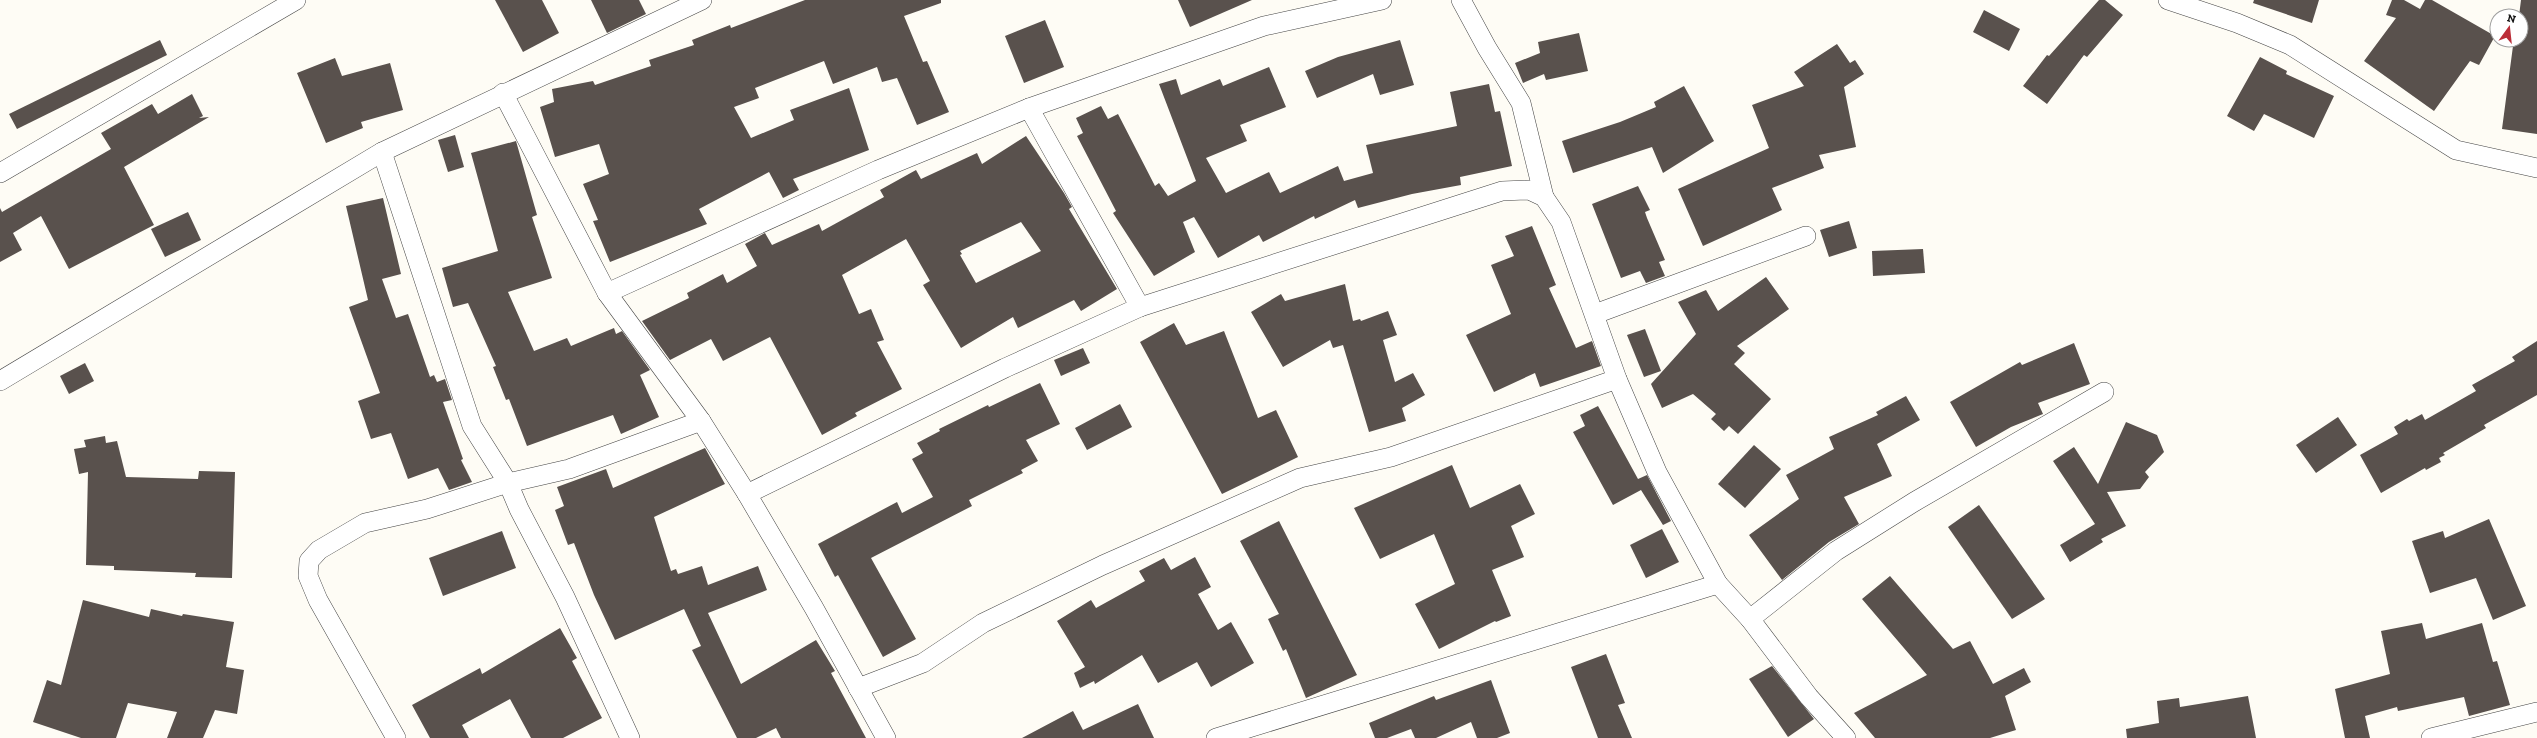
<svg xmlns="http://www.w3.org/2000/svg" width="2537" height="738" viewBox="0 0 2537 738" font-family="'Zilla Slab',serif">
  <rect width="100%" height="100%" fill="#fefcf5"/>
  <g fill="#59514d" fill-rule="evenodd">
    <polygon points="495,0 542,0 559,33 523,52"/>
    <polygon points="591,0 639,0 646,14 607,33"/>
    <polygon points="805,0 941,0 941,3 904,16 923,62 927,61 949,112 917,125 897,78 882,82 877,67 833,84 824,61 755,88 759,98 734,107 751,138 794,120 790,110 849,88 869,150 793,179 799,190 783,198 769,172 699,209 707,224 610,262 593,221 598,220 583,184 609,174 599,144 555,157 540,107 554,102 552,89 593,81 595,85 651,66 649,60 694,45 692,40 730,25 731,28"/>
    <polygon points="1178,0 1252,0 1190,27"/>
    <polygon points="2099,0 2105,0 2123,15 2087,57 2084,55 2047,104 2023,86 2047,55 2049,56"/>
    <polygon points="2254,0 2319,0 2312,23 2253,3"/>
    <polygon points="2392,0 2404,0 2420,9 2425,0 2432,0 2495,36 2479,65 2470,61 2434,111 2364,61 2396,18 2386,15"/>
    <polygon points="2521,0 2537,0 2537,134 2502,129 2513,46 2514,40 2521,40 2521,16 2519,16"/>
    <polygon points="1984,10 2020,29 2009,51 1973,32"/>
    <polygon points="1045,20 1064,67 1024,83 1005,36"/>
    <polygon points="1579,33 1588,71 1546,80 1544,74 1523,83 1515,63 1540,53 1538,42"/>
    <polygon points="160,40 167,55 17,129 9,114"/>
    <polygon points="1400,40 1414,85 1380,95 1373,74 1317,98 1305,71 1338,57"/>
    <polygon points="1837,44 1850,63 1855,60 1864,74 1844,87 1856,147 1819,155 1824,168 1772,188 1782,210 1703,246 1678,189 1769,148 1752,105 1804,86 1794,72"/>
    <polygon points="2260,57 2287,71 2286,74 2334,96 2314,138 2264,114 2254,131 2227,116"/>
    <polygon points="335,58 342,76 390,63 403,110 361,122 363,128 326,143 297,73"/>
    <polygon points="1269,67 1286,107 1240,125 1247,141 1206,158 1226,193 1269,172 1280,193 1338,166 1344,181 1373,173 1366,145 1457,126 1450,92 1489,84 1495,112 1500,111 1512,166 1460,177 1461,185 1412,194 1358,208 1355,200 1315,219 1314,216 1263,242 1259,235 1218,258 1194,217 1183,222 1195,252 1154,276 1113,213 1116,211 1077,136 1083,133 1076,118 1101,106 1108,119 1118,114 1155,186 1159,183 1168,196 1196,181 1159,84 1176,79 1181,95 1220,79 1223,86"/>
    <polygon points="1684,86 1714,141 1663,173 1652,147 1573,173 1562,141 1620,122 1656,107 1654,102"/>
    <polygon points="192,94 203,116 199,118 209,117 124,167 154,225 69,269 41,216 13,233 22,250 0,262 0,208 2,212 111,149 101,133 152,104 158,114"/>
    <polygon points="455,135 464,167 448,172 438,140"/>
    <path d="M1026,136L1064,193L1072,207L1069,209L1117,289L1081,311L1074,300L1018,328L1013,317L961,348L923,285L930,281L906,239L842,275L859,314L871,309L884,340L877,342L902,389L855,413L857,416L822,435L770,337L723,361L711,339L670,360L642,321L689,298L687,293L723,274L727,283L757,266L745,244L763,234L765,233L772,245L819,224L822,231L884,197L880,190L916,170L921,179L977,153L982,164ZM1021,222L1041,251L976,283L960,255L962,254L960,251Z"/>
    <polygon points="516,141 537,215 532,217 552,278 508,292 534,351 567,338 571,346 614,328 616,334 622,331 650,370 640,375 659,417 621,434 613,415 527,446 509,399 506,400 493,367 496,366 468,303 453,307 442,268 498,251 471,153"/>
    <polygon points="1638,186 1650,210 1645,212 1647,218 1665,260 1659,262 1665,276 1646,283 1640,271 1621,278 1592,204"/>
    <polygon points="383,198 401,274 382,279 396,318 408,314 430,377 434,375 437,382 445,379 452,400 443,402 463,459 461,460 472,482 449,490 438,468 408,479 391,433 371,439 358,401 380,393 349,307 368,300 346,206"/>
    <polygon points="188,212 201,240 165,257 151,229"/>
    <polygon points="1849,221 1857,248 1829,257 1820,230"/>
    <polygon points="1532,226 1556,285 1549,288 1576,348 1592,341 1601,366 1540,387 1535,373 1494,392 1466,335 1511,314 1491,265 1514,256 1505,236"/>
    <polygon points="1923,249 1925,273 1873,276 1872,251"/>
    <polygon points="1766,277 1789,309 1737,346 1745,353 1734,364 1771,399 1738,434 1729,426 1724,431 1711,419 1716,414 1693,394 1662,408 1651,384 1696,334 1678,302 1706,290 1718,311"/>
    <polygon points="1345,284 1353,321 1360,319 1361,321 1388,311 1397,335 1383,340 1395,382 1413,373 1425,395 1402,408 1406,421 1369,432 1343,345 1333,348 1330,340 1283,367 1251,312 1281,294 1285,301"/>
    <polygon points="1174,323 1186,345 1224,331 1258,418 1276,410 1298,457 1222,494 1140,342"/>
    <polygon points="1645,329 1661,371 1644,377 1627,335"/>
    <polygon points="2537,341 2537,395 2484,425 2486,428 2443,453 2445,455 2439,458 2441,462 2426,470 2425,468 2381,493 2360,455 2398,434 2394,427 2407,419 2409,421 2422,414 2425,420 2476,391 2472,385 2515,361 2512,357"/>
    <polygon points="2074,343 2090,384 2038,403 2043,414 2011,427 1976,447 1950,402 2020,362 2022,365"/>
    <polygon points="1083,348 1090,363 1061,376 1054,360"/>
    <polygon points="85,363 94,381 69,394 60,376"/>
    <polygon points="1040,383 1060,424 1026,440 1038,461 1021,470 1023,473 969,500 972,506 871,558 916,639 883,657 838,575 835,577 818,544 897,502 902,513 933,497 912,459 923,453 917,443 940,431 939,429 988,405 989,407"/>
    <polygon points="1906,396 1920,420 1877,444 1892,476 1844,497 1859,524 1829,542 1782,580 1749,535 1799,499 1786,475 1834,449 1829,437 1878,415 1876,412"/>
    <polygon points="1120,404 1132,427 1087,450 1075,428"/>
    <polygon points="1598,406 1638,479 1647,475 1671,521 1663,525 1641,490 1613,505 1573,432 1585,426 1580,415"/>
    <polygon points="2338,417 2357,445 2316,473 2296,445"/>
    <polygon points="2126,422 2157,435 2164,452 2145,472 2149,477 2140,489 2107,492 2126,526 2101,539 2103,542 2070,562 2060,545 2095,524 2053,461 2074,447 2098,484"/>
    <polygon points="105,436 106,443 117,441 126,477 198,479 199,471 235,472 232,578 195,577 196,573 114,570 114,566 86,565 88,472 79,474 74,449 86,447 84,440"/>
    <polygon points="1754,445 1781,469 1745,508 1718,484"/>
    <polygon points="705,448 725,484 654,517 671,571 676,569 678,574 702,566 708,585 758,566 767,590 708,613 741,684 816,640 835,671 831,673 866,738 781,738 776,728 756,738 737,738 692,650 701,646 684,609 615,640 594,595 574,543 568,545 555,510 564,506 557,487 606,469 613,488"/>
    <polygon points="1452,465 1470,508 1520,484 1535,514 1511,526 1524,557 1492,570 1511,616 1496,622 1495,621 1439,649 1415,604 1455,584 1434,534 1380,559 1354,508"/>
    <polygon points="1979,505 2045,599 2012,619 1948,527"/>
    <polygon points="2489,519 2526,606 2493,620 2476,578 2430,593 2412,541 2443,531 2445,538"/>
    <polygon points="1279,521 1357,675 1306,698 1286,649 1283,651 1268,619 1279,614 1240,541"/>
    <polygon points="1662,529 1679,562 1646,578 1630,545"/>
    <polygon points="502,531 516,568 443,596 429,558"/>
    <polygon points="1195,557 1211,587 1198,594 1218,630 1231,622 1254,663 1211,687 1197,662 1158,683 1142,655 1095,684 1094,681 1080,688 1074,673 1085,667 1057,621 1091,600 1096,608 1145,581 1139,571 1164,558 1171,570"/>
    <polygon points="1890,576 1953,649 1970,641 1993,684 2024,668 2031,682 2005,696 2016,730 1990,738 1875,738 1854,713 1927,675 1862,599"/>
    <polygon points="83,600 149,617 151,609 182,616 183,614 234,622 226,667 244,670 237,714 215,710 203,738 167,738 177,712 128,703 116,738 81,738 33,722 47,680 61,685"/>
    <polygon points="2422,623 2426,639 2482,623 2493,662 2497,661 2510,705 2469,716 2464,697 2398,711 2397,707 2365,716 2370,738 2345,738 2335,689 2390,674 2381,631"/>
    <polygon points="560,628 577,658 572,661 602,718 563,738 531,738 510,699 462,725 469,738 430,738 412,705 480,668 482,674"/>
    <polygon points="1606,654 1625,703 1618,705 1632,738 1598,738 1571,667"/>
    <polygon points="1772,666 1814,719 1788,737 1749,679"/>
    <polygon points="1491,680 1510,733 1497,738 1477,738 1471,722 1436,738 1415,738 1411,729 1387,738 1375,738 1369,723 1434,696 1436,700"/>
    <polygon points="2248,696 2256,738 2127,738 2126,729 2159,723 2157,701 2179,698 2180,707"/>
    <polygon points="1138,704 1154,738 1022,738 1073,711 1083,730"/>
  </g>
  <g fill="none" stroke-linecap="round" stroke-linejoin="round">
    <g stroke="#444" stroke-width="20">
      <g id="street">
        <polyline points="1461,0 1487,48 1521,103 1544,197"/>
        <polyline points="2168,0 2237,23 2290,45 2456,150 2537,168"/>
        <polyline points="503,93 607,293 701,421 747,494 814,608 886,738"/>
        <polyline points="1029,108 1140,307"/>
        <polyline points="382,152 472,426 508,483 519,509 565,597 630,738"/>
        <polyline points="0,173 296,0"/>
        <polyline points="607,293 878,170 1029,108 1264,26 1382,0"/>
        <polyline points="1595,314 1806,236"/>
        <polyline points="0,381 382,152 702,0"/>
        <polyline points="747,494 1005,368 1140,307 1502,191 1529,190 1544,197 1561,222 1617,379 1657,472 1718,584 1750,619 1809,697 1846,738"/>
        <polyline points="1750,619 1836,551 1914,502 2104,392"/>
        <polyline points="858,688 923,663 983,623 1103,565 1300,478 1391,457 1617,379"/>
        <polyline points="396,738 318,600 308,576 309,561 319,550 365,523 427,509 508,483 569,469 701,421"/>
        <polyline points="1216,738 1718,584"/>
        <polyline points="2431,738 2537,712"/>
      </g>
    </g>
    <use href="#street" stroke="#fff" stroke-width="19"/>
  </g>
  <g transform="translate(2509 28) rotate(15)"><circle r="19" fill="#ffffff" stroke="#a0a0a0"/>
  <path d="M0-3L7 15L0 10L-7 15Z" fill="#bb2e39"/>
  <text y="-6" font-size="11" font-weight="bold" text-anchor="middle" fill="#111111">N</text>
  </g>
</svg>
